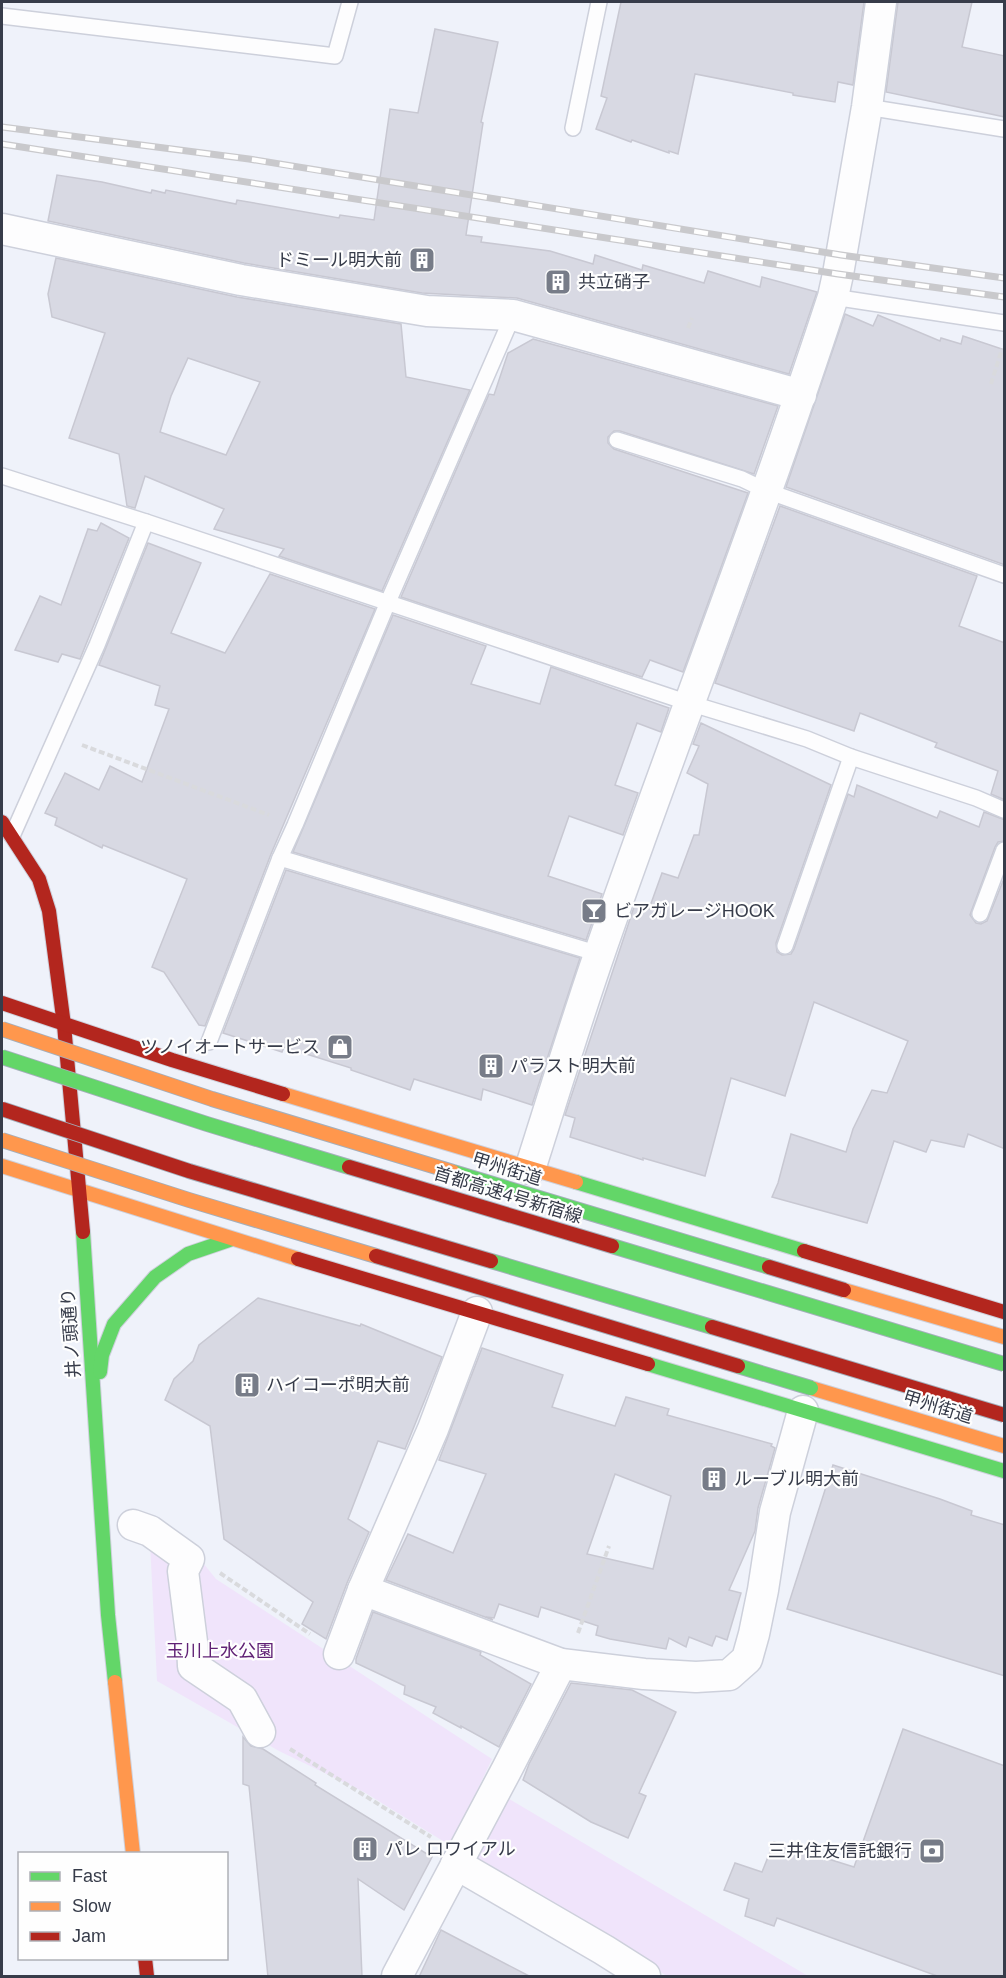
<svg xmlns="http://www.w3.org/2000/svg" width="1006" height="1978" viewBox="0 0 1006 1978" font-family="Arial,'Noto Sans JP',sans-serif">
  <rect width="100%" height="100%" fill="#eff2fa"/>
  <g fill="#f0e4fb">
    <polygon points="149,1523 199,1558 216,1579 492,1759 451,1846 364,1792 279,1751 157,1681"/>
    <polygon points="506,1797 808,1976 667,1976 584,1923 475,1858"/>
  </g>
  <g fill="#d8d9e3" stroke="#c8c8d2" stroke-width="1.5" fill-rule="evenodd">
    <polygon points="621,2 864,2 853,85 838,82 835,102 793,95 793,93 695,74 678,154 669,151 669,153 632,140 631,142 596,129 607,98 601,96"/>
    <polygon points="898,2 972,2 962,47 1005,56 1005,117 886,92"/>
    <polygon points="435,29 498,42 481,122 483,123 466,235 482,237 481,242 550,251 593,264 595,255 642,270 643,265 704,283 708,271 760,287 762,277 817,292 789,374 517,298 422,293 244,263 48,221 57,175 102,182 151,193 152,190 165,193 166,190 236,204 237,200 339,218 340,215 374,220 390,109 418,113"/>
    <path d="M56,258L237,297L401,324L406,377L470,390L382,591L279,556L284,549L214,529L224,509L145,476L135,508L127,506L119,454L69,438L105,333L52,317L48,294ZM188,358L260,382L226,455L160,432L171,396Z"/>
    <polygon points="845,314 873,326 878,315 940,341 941,338 961,344 963,336 1005,350 1005,565 786,487"/>
    <polygon points="533,339 778,406 754,474 620,431 614,431 608,437 608,443 614,449 748,493 683,672 650,660 642,677 401,597 489,394 494,395 508,353"/>
    <polygon points="780,506 977,576 959,626 1005,643 1005,800 991,794 998,771 935,747 937,743 860,713 854,731 715,683"/>
    <polygon points="101,523 129,538 80,659 62,654 58,662 15,650 40,596 61,605 88,529 97,531"/>
    <polygon points="148,543 201,563 171,633 225,653 270,574 375,609 271,854 205,1026 199,1025 164,972 152,967 187,879 103,845 102,848 55,825 57,818 45,813 65,773 99,790 110,766 142,782 169,709 155,705 160,686 99,665"/>
    <polygon points="393,615 486,646 471,684 540,704 551,667 669,708 661,732 637,723 615,785 638,793 623,835 569,816 548,876 602,894 586,940 293,852"/>
    <polygon points="701,723 831,785 776,943 777,952 782,955 791,954 794,949 848,794 854,797 857,785 937,818 940,811 979,827 984,812 1005,820 1005,841 998,842 995,847 970,915 976,923 981,924 987,921 1005,876 1005,1149 968,1134 964,1147 931,1140 926,1152 894,1141 867,1223 772,1197 778,1183 791,1134 846,1152 853,1129 872,1090 887,1093 908,1041 814,1002 785,1096 731,1078 705,1176 643,1158 643,1160 570,1137 575,1118 565,1115 635,904 649,909 662,873 678,878 694,835 699,835 708,784 687,773 699,746 693,744"/>
    <polygon points="286,870 580,958 532,1105 483,1089 481,1100 414,1079 410,1090 351,1070 351,1068 284,1047 282,1052 223,1033"/>
    <polygon points="258,1298 360,1326 361,1324 442,1357 405,1449 378,1441 348,1519 369,1532 347,1583 326,1639 302,1624 313,1602 224,1539 210,1426 165,1400 174,1379 193,1361 199,1345"/>
    <path d="M482,1348L563,1375L552,1407L615,1426L626,1397L669,1409L667,1415L772,1444L771,1446L775,1448L758,1508L755,1531L729,1590L741,1593L727,1640L716,1636L712,1646L689,1637L686,1647L669,1638L666,1649L610,1639L596,1635L598,1626L541,1607L538,1617L499,1604L494,1618L486,1617L493,1620L386,1580L408,1534L453,1553L486,1474L439,1460ZM615,1474L671,1496L653,1569L587,1554Z"/>
    <polygon points="833,1465 940,1499 972,1511 971,1515 1005,1525 1005,1676 787,1609"/>
    <polygon points="373,1612 481,1652 480,1655 531,1684 499,1747 461,1726 461,1728 433,1713 436,1707 404,1694 405,1686 356,1663 356,1659"/>
    <polygon points="571,1683 632,1690 676,1712 639,1793 646,1796 628,1838 591,1822 523,1780 529,1764"/>
    <polygon points="903,1729 1005,1766 1005,1977 940,1977 777,1918 774,1926 745,1916 749,1899 724,1890 735,1863 762,1872 774,1842 854,1867"/>
    <polygon points="243,1737 251,1746 263,1749 316,1783 315,1785 432,1857 404,1910 358,1879 362,1977 268,1977 249,1786 243,1784"/>
    <polygon points="441,1930 531,1977 419,1977"/>
  </g>
  <g fill="none" stroke-linecap="round" stroke-linejoin="round">
    <g stroke="#cdd0db" stroke-width="18">
      <g id="lane">
        <polyline points="2,16 335,56 350,2"/>
        <polyline points="867,107 1004,129"/>
        <polyline points="573,128 599,2"/>
        <polyline points="833,297 1004,323"/>
        <polyline points="617,440 742,479 767,491 1004,575"/>
        <polyline points="2,476 146,522 689,703 807,739 851,757 976,798 1004,810"/>
        <polyline points="12,836 97,645 146,522"/>
        <polyline points="280,858 599,954"/>
        <polyline points="980,914 1004,850"/>
        <polyline points="785,946 851,757"/>
        <polyline points="209,1042 280,858 295,825 388,602 513,315"/>
      </g>
    </g>
    <g stroke="#cdd0db" stroke-width="33">
      <g id="street">
        <polyline points="2,229 241,280 427,311 513,315 801,395"/>
        <path d="M530,1169C553,1097 575,1024 600,952C676,733 761,518 833,297L838,274L867,107L881,2"/>
        <polyline points="133,1525 150,1531 189,1559 183,1571 192,1642 193,1666 242,1699 260,1732"/>
        <polyline points="363,1590 561,1664 644,1674 696,1677 729,1675 747,1659 754,1634 763,1590 775,1512 803,1411"/>
        <polyline points="339,1654 363,1590 433,1429 477,1312"/>
        <polyline points="456,1864 604,1950 645,1976"/>
        <polyline points="397,1976 507,1769 561,1664"/>
      </g>
    </g>
    <g stroke="#cdd0db" stroke-width="16">
      <g id="fast">
        <polyline points="576,1182 804,1251"/>
        <polyline points="83,1232 108,1615 115,1682"/>
        <polyline points="648,1364 1004,1471"/>
        <polyline points="100,1372 102,1355 114,1324 155,1277 188,1254 232,1239"/>
      </g>
    </g>
    <g stroke="#cdd0db" stroke-width="16">
      <g id="slow">
        <polyline points="283,1094 576,1182"/>
        <polyline points="2,1166 298,1259"/>
        <polyline points="844,1290 1004,1337"/>
        <polyline points="811,1388 1004,1446"/>
        <polyline points="115,1682 133,1854"/>
      </g>
    </g>
    <g stroke="#cdd0db" stroke-width="16">
      <g id="jam">
        <polyline points="2,822 39,879 49,911 64,1025 83,1232"/>
        <polyline points="2,1003 172,1060 283,1094"/>
        <polyline points="804,1251 1004,1312"/>
        <polyline points="298,1259 648,1364"/>
        <polyline points="145,1958 147,1976"/>
      </g>
    </g>
    <g stroke="#d9dadd" stroke-width="4" stroke-dasharray="6 3" stroke-linecap="butt">
      <polyline points="688,328 692,318"/>
      <polyline points="991,384 1002,349"/>
      <polyline points="82,745 269,815"/>
      <polyline points="220,1573 310,1634"/>
      <polyline points="578,1633 609,1546"/>
      <polyline points="290,1749 431,1837"/>
    </g>
    <use href="#lane" stroke="#fdfdfe" stroke-width="15"/>
    <use href="#street" stroke="#fdfdfe" stroke-width="30"/>
    <use href="#fast" stroke="#63d668" stroke-width="14"/>
    <use href="#slow" stroke="#ff974d" stroke-width="14"/>
    <use href="#jam" stroke="#b3261e" stroke-width="14"/>
    <g stroke="#c9c9cc" stroke-width="7">
      <g id="rail">
        <polyline points="2,127 249,159 841,255 1004,278"/>
        <polyline points="2,144 838,274 1004,297"/>
      </g>
    </g>
    <use href="#rail" stroke="#fefefe" stroke-width="4.5" stroke-dasharray="14" stroke-linecap="butt"/>
    <g stroke="#a4afbb" stroke-width="16" stroke-linecap="butt">
      <g id="fast-bridge">
        <polyline points="2,1057 207,1124 349,1167"/>
        <polyline points="453,1172 769,1267"/>
        <polyline points="612,1246 1004,1364"/>
        <polyline points="491,1261 712,1327"/>
        <polyline points="738,1366 811,1388"/>
      </g>
    </g>
    <g stroke="#a4afbb" stroke-width="16" stroke-linecap="butt">
      <g id="slow-bridge">
        <polyline points="2,1029 212,1099 453,1172"/>
        <polyline points="2,1140 189,1200 376,1256"/>
      </g>
    </g>
    <g stroke="#a4afbb" stroke-width="16" stroke-linecap="butt">
      <g id="jam-bridge">
        <polyline points="2,1109 189,1171 491,1261"/>
        <polyline points="349,1167 612,1246"/>
        <polyline points="376,1256 738,1366"/>
        <polyline points="769,1267 844,1290"/>
        <polyline points="712,1327 1004,1415"/>
      </g>
    </g>
    <use href="#fast-bridge" stroke="#63d668" stroke-width="14"/>
    <use href="#slow-bridge" stroke="#ff974d" stroke-width="14"/>
    <use href="#jam-bridge" stroke="#b3261e" stroke-width="14"/>
  </g>
  <defs>
    <g id="building-square" transform="scale(1.35)"><rect x="-9" y="-9" width="18" height="18" rx="4" fill="#777c88" stroke="#fefefe"/><path d="M-4-6H4V6H1V3H-1V6H-4ZM-2.5-4.3h1.7v1.8h-1.7ZM.8-4.3h1.7v1.8H.8ZM-2.5-1h1.7V.8h-1.7ZM.8-1h1.7V.8H.8Z" fill="#fff"/></g>
    <g id="bar-square" transform="scale(1.35)"><rect x="-9" y="-9" width="18" height="18" rx="4" fill="#777c88" stroke="#fefefe"/><path d="M-6-5H6L.8 .8V4.5H3.5V6h-7V4.5H-.8V.8Z" fill="#fff"/></g>
    <g id="shop-square" transform="scale(1.35)"><rect x="-9" y="-9" width="18" height="18" rx="4" fill="#777c88" stroke="#fefefe"/><path d="M-5-2.5h2.3a2.7 3.5 0 0 1 5.4 0H5L5.5 6h-11ZM-1.5-2.5h3a1.5 2.3 0 0 0-3 0Z" fill="#fff"/></g>
    <g id="bank-square" transform="scale(1.35)"><rect x="-9" y="-9" width="18" height="18" rx="4" fill="#777c88" stroke="#fefefe"/><path d="M-6-4H6V4H-6ZM0-2.3a2.3 2.3 0 1 0 0 4.6a2.3 2.3 0 1 0 0-4.6Z" fill="#fff"/></g>
  </defs>
  <g fill-rule="evenodd">
    <use href="#building-square" x="422" y="260"/>
    <use href="#building-square" x="558" y="282"/>
    <use href="#bar-square" x="594" y="911"/>
    <use href="#shop-square" x="340" y="1047"/>
    <use href="#building-square" x="491" y="1066"/>
    <use href="#building-square" x="247" y="1385"/>
    <use href="#building-square" x="714" y="1479"/>
    <use href="#building-square" x="365" y="1849"/>
    <use href="#bank-square" x="932" y="1851"/>
  </g>
  <g text-anchor="middle" stroke-width="4.5" stroke-linejoin="round" paint-order="stroke">
    <g font-size="18" fill="#373c4a" stroke="#fefefe" text-anchor="start">
      <text x="402" y="266" text-anchor="end">ドミール明大前</text>
      <text x="578" y="288">共立硝子</text>
      <text x="614" y="917">ビアガレージHOOK</text>
      <text x="320" y="1053" text-anchor="end">ツノイオートサービス</text>
      <text x="510" y="1072">パラスト明大前</text>
      <text x="266" y="1391">ハイコーポ明大前</text>
      <text x="734" y="1485">ルーブル明大前</text>
      <text x="385" y="1855">パレ ロワイアル</text>
      <text x="912" y="1857" text-anchor="end">三井住友信託銀行</text>
    </g>
    <g font-size="18" fill="#373c4a" stroke="#fefefe">
      <text transform="translate(507 1169) rotate(17)" y="6">甲州街道</text>
      <text transform="translate(508 1195) rotate(17)" y="6">首都高速4号新宿線</text>
      <text transform="translate(71 1333) rotate(-94)" y="6">井ノ頭通り</text>
      <text transform="translate(938 1407) rotate(17)" y="6">甲州街道</text>
    </g>
    <g font-size="18" fill="#602175" stroke="#fefefe">
      <text x="220" y="1657">玉川上水公園</text>
    </g>
  </g>
  <rect width="1006" height="1978" fill="none" stroke="#373c4a" stroke-width="6"/>
  <rect x="18" y="1852" width="210" height="108" fill="#fefefe" stroke="#aeb0b6" stroke-width="1.5"/>
  <rect x="30" y="1872" width="30" height="9" fill="#63d668" stroke="#aeb0b6" stroke-width="1.5"/>
  <text x="72" y="1882" font-size="18" fill="#373c4a">Fast</text>
  <rect x="30" y="1902" width="30" height="9" fill="#ff974d" stroke="#aeb0b6" stroke-width="1.5"/>
  <text x="72" y="1912" font-size="18" fill="#373c4a">Slow</text>
  <rect x="30" y="1932" width="30" height="9" fill="#b3261e" stroke="#aeb0b6" stroke-width="1.5"/>
  <text x="72" y="1942" font-size="18" fill="#373c4a">Jam</text>
</svg>
